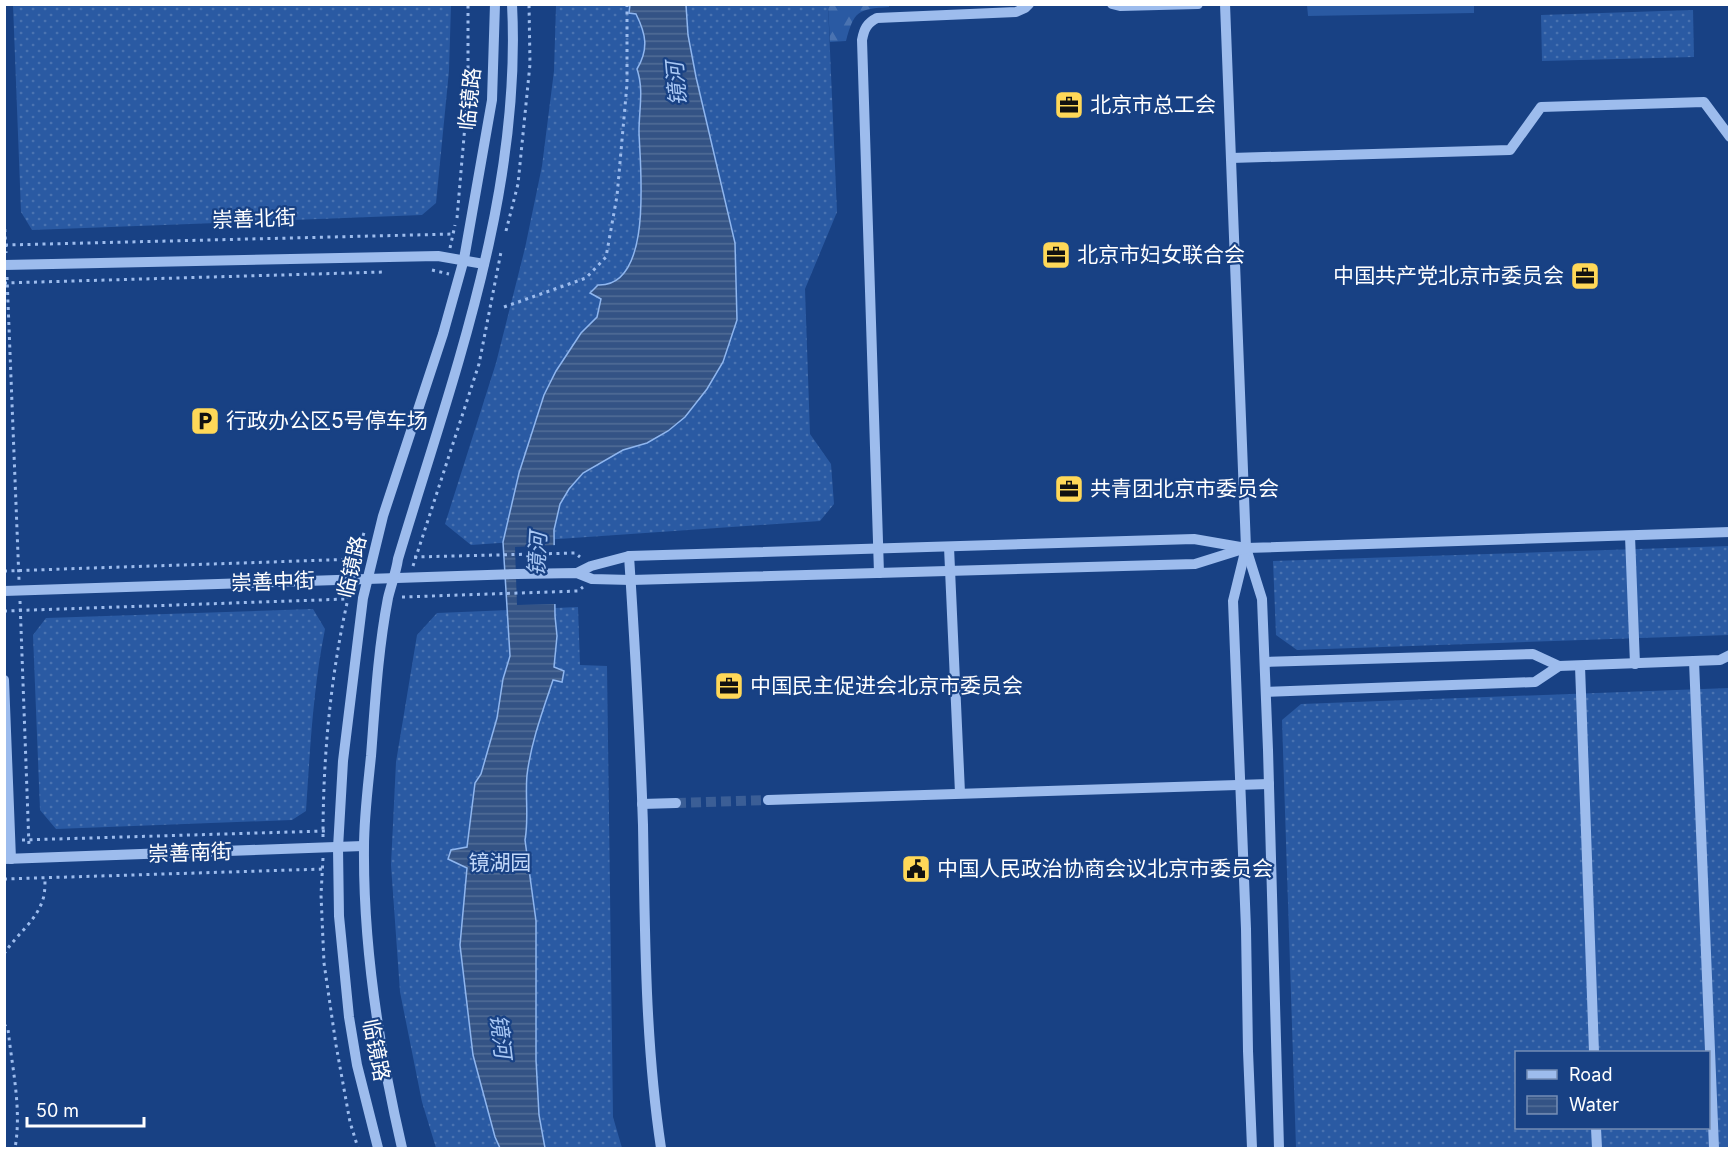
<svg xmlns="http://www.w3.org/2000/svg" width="1734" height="1153" viewBox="0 0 1734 1153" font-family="Inter,'Noto Sans SC',sans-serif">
  <defs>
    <pattern id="grass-dots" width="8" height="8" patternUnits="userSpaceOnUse" patternTransform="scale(1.5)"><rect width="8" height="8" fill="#2a5aa3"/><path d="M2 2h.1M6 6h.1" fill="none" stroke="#4a73b1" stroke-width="1.8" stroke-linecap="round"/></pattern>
    <pattern id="forest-firs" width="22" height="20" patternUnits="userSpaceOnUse" patternTransform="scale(1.5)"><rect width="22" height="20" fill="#2a5aa3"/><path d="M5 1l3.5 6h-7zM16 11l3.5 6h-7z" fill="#4a73b1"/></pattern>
    <pattern id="water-rules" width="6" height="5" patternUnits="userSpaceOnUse" patternTransform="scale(1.5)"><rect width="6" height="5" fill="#345385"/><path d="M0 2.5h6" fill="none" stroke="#526d97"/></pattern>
  </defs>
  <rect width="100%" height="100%" fill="#184184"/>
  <g fill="url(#grass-dots)" fill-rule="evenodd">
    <polygon points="13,5 451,5 449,71 436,203 422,215 32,230 21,212"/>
    <polygon points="556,5 828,5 837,212 805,289 810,434 831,464 834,504 820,521 471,545 445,524 496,363 525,248 542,166 554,71"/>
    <polygon points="1693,10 1694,57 1542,61 1541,15"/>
    <polygon points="1729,546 1729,635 1297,650 1276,635 1273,561"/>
    <polygon points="578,607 580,665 607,666 613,1117 622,1148 436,1148 422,1102 400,992 391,865 396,762 417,635 437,613"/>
    <path d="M313,609L325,629C313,689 310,750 306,811L292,820L56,829L40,810L33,635L46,618Z"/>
    <path d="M1729,688V1148H1296L1282,720L1301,704ZM1516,1052H1708V1128H1516Z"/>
  </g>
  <path fill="url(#forest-firs)" d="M828,5H889V7C858,9 854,11 846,41L830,42Z"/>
  <polygon fill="#2a5aa3" points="1307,5 1474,5 1474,13 1308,16"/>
  <path fill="url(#water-rules)" stroke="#8fb6ef" stroke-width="1.5" d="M630,5H686L688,35L696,77L735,243L737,320L723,362L707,389L685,417L668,431L647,443L623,450L583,473L569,489L560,504L554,530L555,616L557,636L554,667L564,671L562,682L553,680C543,710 531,742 527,775C525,797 529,819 525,840L536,921V1060L539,1115L545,1148H500L495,1137L473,1055L460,945L467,868L448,859L451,850L467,847L475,783L481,774L497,718L503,679L510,656L503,542L519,473L544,395L556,371L581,333L597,317L601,299L590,293L598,285C654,287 640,167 639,132C639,109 644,90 637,69C649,49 646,34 636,14L629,13Z"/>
  <polygon fill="#184184" points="557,545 557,604 517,605 515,547"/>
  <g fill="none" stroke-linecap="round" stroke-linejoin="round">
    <polyline stroke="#3b5e96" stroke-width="10" stroke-dasharray="10 5" stroke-linecap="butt" points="676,803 768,800"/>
    <g stroke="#9dbced" stroke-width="3" stroke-dasharray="3 4.5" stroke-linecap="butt">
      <polyline points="4,214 6,253"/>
      <polyline points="457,218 468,90 468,4"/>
      <polyline points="506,231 518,184 530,64 529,4"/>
      <polyline points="5,245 454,234"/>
      <polyline points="450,248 455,225"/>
      <polyline points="432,270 449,274"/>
      <polyline points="7,277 19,580"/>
      <polyline points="4,283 384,272"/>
      <polyline points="504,307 586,278 606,257 617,196 627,84 627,4"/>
      <polyline points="361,543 365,529"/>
      <polyline points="414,557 575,553 580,557"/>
      <polyline points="413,566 479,364 501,252"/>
      <polyline points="4,571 359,559"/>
      <polyline points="402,597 578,591 583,587"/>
      <polyline points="20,601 29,846"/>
      <polyline points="4,611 347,599"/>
      <path d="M323,837C323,754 331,670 350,590"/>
      <polyline points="22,840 325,831"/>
      <polyline points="323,858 321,895 324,963 336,1045 350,1122 358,1148"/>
      <polyline points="4,879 324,869"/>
      <path d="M4,954C15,936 35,922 42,902C45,895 45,886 45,878"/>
      <path d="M4,1024L8,1029C12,1068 22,1109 15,1148"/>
    </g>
    <g stroke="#9dbced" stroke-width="10">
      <polyline points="1112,4 1120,6 1198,4"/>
      <polyline points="1225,4 1246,548 1262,599 1268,750 1279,1148"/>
      <polyline points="1231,158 1510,150 1541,107 1704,102 1730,137"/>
      <polyline points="4,265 438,256 484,264"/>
      <polyline points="1630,536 1635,664"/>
      <polyline points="949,547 960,793"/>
      <polyline points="1246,548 1233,601 1246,929 1248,1051 1252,1148"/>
      <path d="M629,556C635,646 640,735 643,825C645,933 645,1042 661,1148"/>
      <polyline points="577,573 591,566 629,556 1194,539 1246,548 1730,532"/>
      <path d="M879,573L862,40C864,29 867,23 877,18L1016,12L1025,8L1029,4"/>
      <polyline points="4,591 517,574 577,573 592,579 631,580 1195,564 1246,548"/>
      <polyline points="1694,661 1714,1148"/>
      <polyline points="1265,662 1533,654 1559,666 1720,660 1730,655"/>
      <polyline points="1580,666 1594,1052"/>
      <polyline points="4,680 11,859"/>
      <polyline points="1266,692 1535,682 1559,666"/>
      <polyline points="768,800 1269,784"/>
      <polyline points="642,804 676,803"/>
      <polyline points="4,859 363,846"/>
      <polyline points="1596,1128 1597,1148"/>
      <polyline points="378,1148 357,1065 349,1017 339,916 338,848 343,761 363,598 383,516 443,334 464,259 492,100 495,4"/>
      <path d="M402,1148C379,1049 363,949 364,847C364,817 368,786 371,756C375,704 378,650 388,598C391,585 396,573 398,559C452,379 522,195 512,4"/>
    </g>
  </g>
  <defs>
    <g id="office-square" transform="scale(1.5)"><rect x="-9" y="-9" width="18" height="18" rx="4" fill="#ffd858" stroke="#184184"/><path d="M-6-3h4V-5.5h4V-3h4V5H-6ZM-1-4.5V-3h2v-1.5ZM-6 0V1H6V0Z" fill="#111"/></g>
    <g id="parking-square" transform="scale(1.5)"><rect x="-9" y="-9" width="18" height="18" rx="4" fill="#ffd858" stroke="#184184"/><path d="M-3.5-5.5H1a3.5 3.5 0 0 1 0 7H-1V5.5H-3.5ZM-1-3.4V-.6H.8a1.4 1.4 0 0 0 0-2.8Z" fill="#111"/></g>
    <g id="civic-square" transform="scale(1.5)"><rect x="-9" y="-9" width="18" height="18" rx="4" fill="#ffd858" stroke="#184184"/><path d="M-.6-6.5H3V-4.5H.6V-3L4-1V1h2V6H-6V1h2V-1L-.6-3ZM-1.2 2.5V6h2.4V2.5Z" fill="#111"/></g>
  </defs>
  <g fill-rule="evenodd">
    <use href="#office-square" x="1069" y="105"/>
    <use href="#office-square" x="1056" y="255"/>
    <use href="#office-square" x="1585" y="276"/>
    <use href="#parking-square" x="205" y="421"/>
    <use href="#office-square" x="1069" y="489"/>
    <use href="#office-square" x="729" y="686"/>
    <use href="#civic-square" x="916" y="869"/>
  </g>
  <g text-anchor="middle" stroke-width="4.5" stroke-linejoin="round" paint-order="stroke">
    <g font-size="21" fill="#fff" stroke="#184184">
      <text transform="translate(470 99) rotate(-84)" y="7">临镜路</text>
      <text transform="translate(254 219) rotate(-2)" y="7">崇善北街</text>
      <text transform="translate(352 567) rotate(-77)" y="7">临镜路</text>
      <text transform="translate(273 582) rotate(-2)" y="7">崇善中街</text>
      <text transform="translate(190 853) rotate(-2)" y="7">崇善南街</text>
      <text transform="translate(376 1050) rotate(79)" y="7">临镜路</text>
    </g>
    <g font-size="21" fill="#fff" stroke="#184184" text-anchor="start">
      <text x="1090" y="112">北京市总工会</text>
      <text x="1077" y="262">北京市妇女联合会</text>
      <text x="1564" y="283" text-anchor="end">中国共产党北京市委员会</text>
      <text x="226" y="428">行政办公区5号停车场</text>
      <text x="1090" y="496">共青团北京市委员会</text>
      <text x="750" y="693">中国民主促进会北京市委员会</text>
      <text x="937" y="876">中国人民政治协商会议北京市委员会</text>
    </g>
    <g font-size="21" fill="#c2d8f9" stroke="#184184">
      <text x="500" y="870">镜湖园</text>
    </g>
    <g font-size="22" font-style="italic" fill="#a8c7f4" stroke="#184184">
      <text transform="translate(676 84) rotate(-95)" y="8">镜河</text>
      <text transform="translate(537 554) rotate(-87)" y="8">镜河</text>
      <text transform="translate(501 1036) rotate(83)" y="8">镜河</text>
    </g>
  </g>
  <rect width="1734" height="1153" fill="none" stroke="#ffffff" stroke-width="12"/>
  <rect x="1515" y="1051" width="195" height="78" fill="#184184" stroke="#748db5" stroke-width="1.5"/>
  <rect x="1527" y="1070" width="30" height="9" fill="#9dbced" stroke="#748db5" stroke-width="1.5"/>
  <text x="1569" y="1081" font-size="18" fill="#ffffff">Road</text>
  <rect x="1527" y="1096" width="30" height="18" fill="url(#water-rules)" stroke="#748db5" stroke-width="1.5"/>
  <text x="1569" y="1111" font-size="18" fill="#ffffff">Water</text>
  <path d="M27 1117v9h117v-9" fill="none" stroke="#ffffff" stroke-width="3"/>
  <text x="36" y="1117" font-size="18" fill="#ffffff" stroke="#184184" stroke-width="4.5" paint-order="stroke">50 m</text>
</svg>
